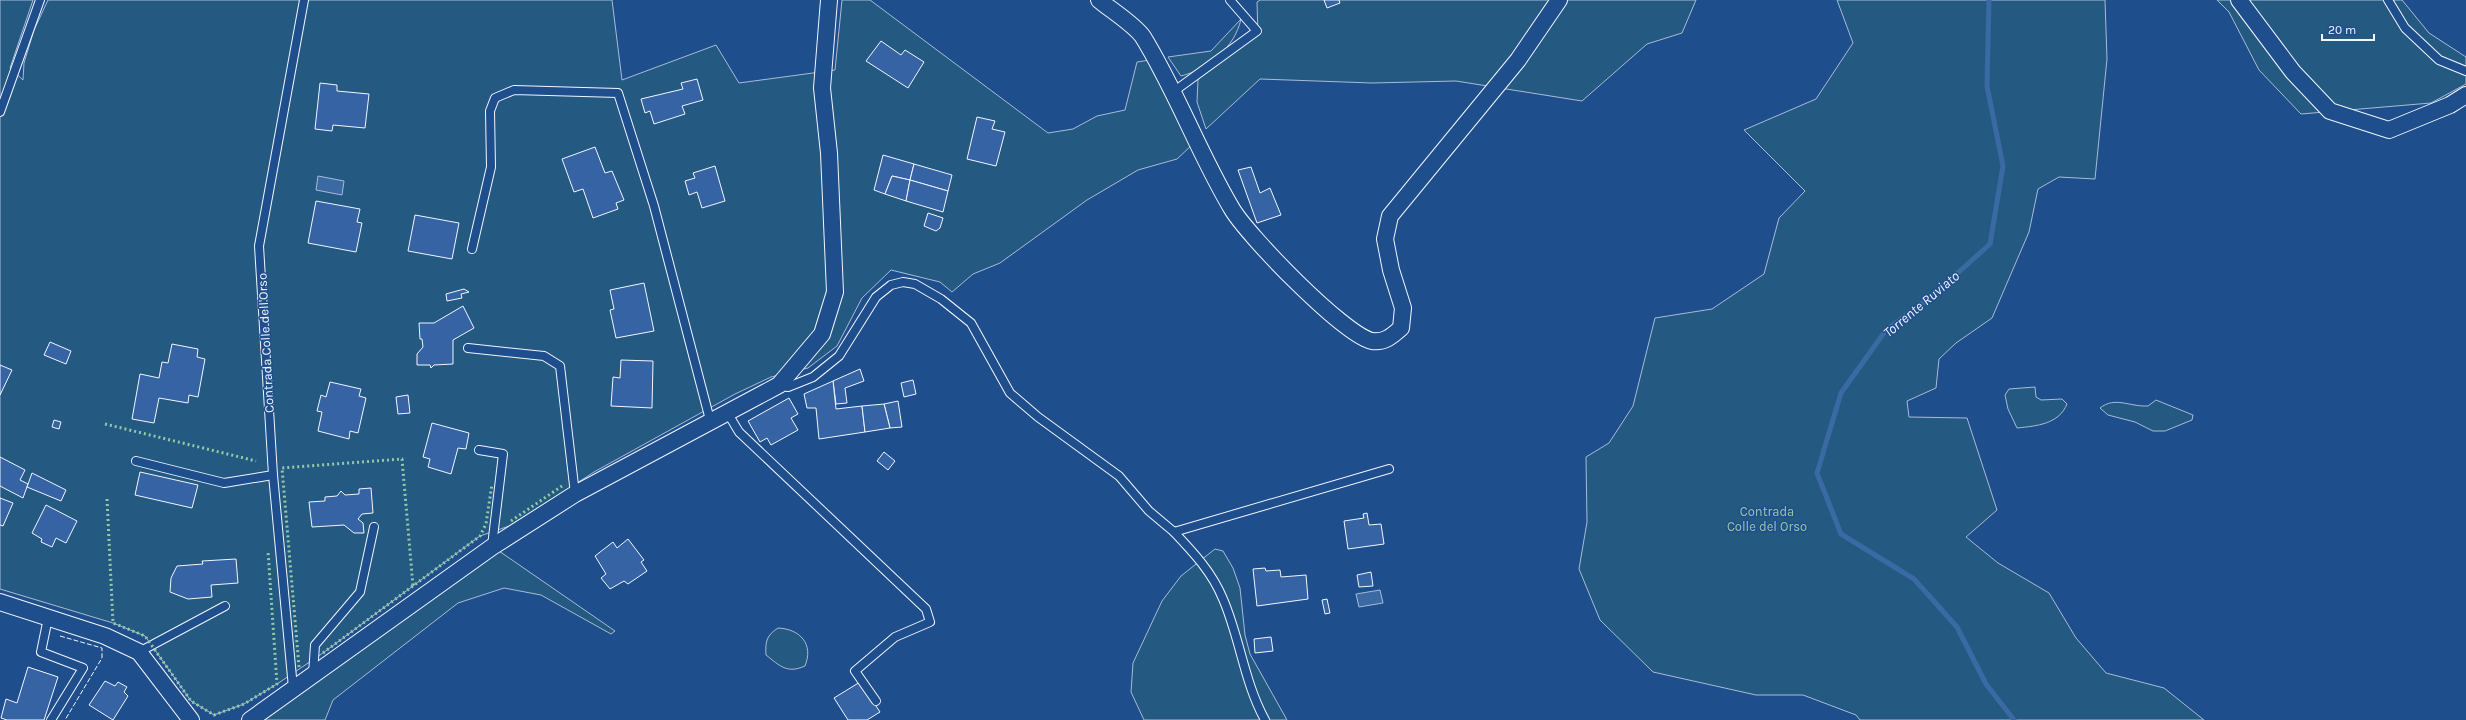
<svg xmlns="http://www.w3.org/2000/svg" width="2466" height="720" viewBox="0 0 2466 720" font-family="Karla,sans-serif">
  <rect width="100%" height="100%" fill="#1f4e8c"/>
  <g fill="#245a82" stroke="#a8bbd7">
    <polygon points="0,0 33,0 10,68 23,80 24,63 34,30 48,0 612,0 622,80 716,45 739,83 835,70 842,0 870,0 1048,133 1073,129 1097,116 1125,110 1137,62 1150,60 1192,145 1177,159 1138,170 1087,200 1000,263 973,274 952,292 940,282 891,270 862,298 837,346 808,368 771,377 735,394 594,472 512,525 480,536 323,653 277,684 244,704 214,715 191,701 145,636 113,623 0,589"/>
    <polygon points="1260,0 1696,0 1682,33 1647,44 1582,101 1456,81 1372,83 1260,79 1206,129 1197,102 1198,79 1258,35 1257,2"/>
    <polygon points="1837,0 2105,0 2107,59 2095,179 2059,177 2038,189 2029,232 1992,318 1956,343 1939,359 1936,388 1907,401 1909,417 1967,418 1997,510 1966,537 1998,563 2049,593 2076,638 2106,673 2164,688 2204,720 1860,720 1856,715 1803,695 1756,695 1653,672 1600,620 1579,569 1587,522 1586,457 1609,443 1633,406 1655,318 1712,309 1764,274 1779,218 1805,191 1744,130 1816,99 1853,43"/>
    <polygon points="2217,0 2402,0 2429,33 2466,57 2466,84 2431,103 2301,114 2259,70 2229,12"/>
    <path d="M1241,19C1235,47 1209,69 1181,76L1168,57L1211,51Z"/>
    <path d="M2035,387L2036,397L2041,400L2062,399L2067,404C2059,424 2037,426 2017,428L2008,409L2005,395L2009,389Z"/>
    <path d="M2156,400L2193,415L2192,420L2165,431H2153L2135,422L2108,415L2100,408C2115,396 2130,407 2148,406Z"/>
    <polygon points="1215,549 1223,551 1233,568 1240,588 1245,635 1250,654 1287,720 1144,720 1131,692 1133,663 1162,601 1181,576"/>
    <polygon points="499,551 615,631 611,634 541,595 504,588 458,603 333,700 325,720 258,720"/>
    <path d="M778,628C800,629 814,644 805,666C787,674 780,666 766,655C765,641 767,635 778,628Z"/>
  </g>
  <g fill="#3b69a3" stroke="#a8bbd7">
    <polygon points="318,176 344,181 342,195 316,190"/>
    <polygon points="1380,590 1383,603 1359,607 1356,594"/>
  </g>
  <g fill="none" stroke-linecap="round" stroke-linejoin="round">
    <polyline stroke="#3b69a3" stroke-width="5" points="1989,0 1987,86 2003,166 1990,244 1931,297 1886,330 1841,393 1817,473 1841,534 1914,579 1957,627 1986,684 2014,720"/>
  </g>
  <g fill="#3563a3" stroke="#f2f6ff">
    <polygon points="1324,0 1339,0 1340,3 1327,8"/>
    <polygon points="881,41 901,55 905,50 924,62 908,88 866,61"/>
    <polygon points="697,79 703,100 682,106 685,114 654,124 650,111 645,113 641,99 683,89 681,83"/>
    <polygon points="320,83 337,85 337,91 369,94 365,128 333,125 332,131 315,129"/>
    <polygon points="977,117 995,121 992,129 1005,132 996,166 967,159"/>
    <polygon points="595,147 605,173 612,171 624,200 616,203 618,209 593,218 583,189 574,192 562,159"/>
    <polygon points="883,155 914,164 910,180 892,176 885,194 874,190"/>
    <polygon points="914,164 952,175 948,191 910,180"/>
    <polygon points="715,166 725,201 702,208 697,192 689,195 685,181 695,178 693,173"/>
    <polygon points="1251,167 1260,193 1270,188 1281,215 1257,223 1238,170"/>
    <polygon points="892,176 910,180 906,201 885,194"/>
    <polygon points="910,180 948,191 943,212 906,201"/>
    <polygon points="316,201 360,209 357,222 362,223 356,252 308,243"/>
    <polygon points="928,213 943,218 940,228 936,231 924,226"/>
    <polygon points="415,215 459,223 452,259 408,251"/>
    <polygon points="644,283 654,331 616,338 610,310 614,309 610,290"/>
    <polygon points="464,289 469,292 461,294 462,298 447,301 446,294"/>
    <polygon points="463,306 474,328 453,340 453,364 434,365 431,368 430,365 417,365 417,354 423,347 422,339 420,339 419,323 434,323"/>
    <polygon points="50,342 71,351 66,364 44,355"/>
    <polygon points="172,344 198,349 197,357 205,359 198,397 189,395 188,403 159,398 154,423 132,419 140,374 159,378 162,362 168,363"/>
    <polygon points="621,360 653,361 652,408 611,406 613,377 620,378"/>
    <polygon points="0,365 12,370 0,395"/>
    <polygon points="860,369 864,381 845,388 847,403 836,404 833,381"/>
    <polygon points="913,380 916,394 904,397 901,383"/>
    <polygon points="833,381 836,409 862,406 865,432 819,439 816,408 807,408 804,394"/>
    <polygon points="330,382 361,389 359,396 366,398 358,433 350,431 349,439 318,431 322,412 317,411 321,395 326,397"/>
    <polygon points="408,395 410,413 398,414 396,397"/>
    <polygon points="789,398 798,414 791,418 798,430 771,445 767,438 760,442 748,421"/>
    <polygon points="898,401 902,427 890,428 884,404"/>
    <polygon points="884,404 890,428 865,432 862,406"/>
    <polygon points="54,420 61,422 59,429 52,427"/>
    <polygon points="432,423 469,433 466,449 458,448 451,474 428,467 430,459 423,457"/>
    <polygon points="884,452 895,461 888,470 877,461"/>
    <polygon points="0,457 25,470 20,480 28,484 23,498 0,486"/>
    <polygon points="140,472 198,485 192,508 135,495"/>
    <polygon points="32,473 66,490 61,501 27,487"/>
    <polygon points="371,488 373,513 362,514 358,519 363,523 364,533 354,533 344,525 312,527 309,502 325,501 325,497 337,496 341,491 345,495 359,494 359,489"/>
    <polygon points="0,498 13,503 3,526 0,525"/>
    <polygon points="46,505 77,521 66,543 56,538 52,547 41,542 42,539 32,533"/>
    <polygon points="1367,513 1369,525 1381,524 1384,544 1348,549 1344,521 1364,518 1363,514"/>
    <polygon points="628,539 644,560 641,562 647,571 628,584 624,581 610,589 601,578 606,574 595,556 613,542 617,548"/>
    <polygon points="236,559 238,583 211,585 212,597 188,599 170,592 171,578 177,566 203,564 202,561"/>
    <polygon points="1265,568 1266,571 1280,570 1281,577 1306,575 1308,599 1257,606 1253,569"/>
    <polygon points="1371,572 1373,586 1359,587 1357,575"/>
    <polygon points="1327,599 1330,613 1325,614 1322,600"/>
    <polygon points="1271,637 1273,651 1255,653 1254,639"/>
    <polygon points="28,667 58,677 44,720 7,720 1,718 6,699 17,703"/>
    <polygon points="105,681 115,686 118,682 127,687 124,692 128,696 113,720 89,705"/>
    <polygon points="860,682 880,712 867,720 848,720 834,698"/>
  </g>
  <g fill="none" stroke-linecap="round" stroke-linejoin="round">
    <g stroke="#f2f6ff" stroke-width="10">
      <g id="service">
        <polyline points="2388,0 2405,28 2439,60 2466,71"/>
        <polyline points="1173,92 1257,31 1230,0"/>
        <polyline points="0,112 40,0"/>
        <polyline points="472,249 491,167 490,111 495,98 514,90 618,93 654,206 710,420"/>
        <polyline points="468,348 544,356 560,366 575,494"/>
        <polyline points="779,385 788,387 813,377 839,356 876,297 891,285 903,282 915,284 941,299 971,323 1010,393 1038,417 1119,476 1149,511 1174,532 1389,469"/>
        <polyline points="727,412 739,432 926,609 930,622 895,637 855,671 876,701"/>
        <polyline points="479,450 503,454 492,546"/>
        <polyline points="136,461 224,483 273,475"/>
        <path d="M1174,532C1193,552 1212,572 1223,599C1240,638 1244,682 1265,720"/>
        <polyline points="48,618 41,652 83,668 51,720"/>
        <polyline points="139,652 225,606"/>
        <polyline points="313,674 315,645 360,592 374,527"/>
        <polyline points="293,688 273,475 259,246 304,0"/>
      </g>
    </g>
    <g stroke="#f2f6ff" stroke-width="18">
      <g id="minor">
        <path d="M1099,0C1111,10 1135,25 1143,37C1177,92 1199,154 1232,209C1248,236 1344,335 1372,341C1385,343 1393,335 1401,328L1403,308L1391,270L1385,239L1390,216L1518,60L1559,0"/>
        <polyline points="2239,0 2293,72 2330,111 2389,130 2450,105 2466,95"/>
        <polyline points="0,602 105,636 139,652 191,720"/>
        <polyline points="250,720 492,547 575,494 779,385 822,334 835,292 829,153 822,88 829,0"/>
      </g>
    </g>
    <use href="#service" stroke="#1f4e8c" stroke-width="8"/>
    <use href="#minor" stroke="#1f4e8c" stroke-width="16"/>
    <g stroke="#97c8a6" stroke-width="3" stroke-dasharray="2 3" stroke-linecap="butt">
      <polyline points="105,424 256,461"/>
      <polyline points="107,499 113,623 145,636 191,701 214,715 244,704 277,684 268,551"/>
      <polyline points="511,521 562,486"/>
      <polyline points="323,653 480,536 486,524 492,484"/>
      <polyline points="299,667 282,468 402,459 413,586"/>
    </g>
    <polyline stroke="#f2f6ff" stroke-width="1" stroke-dasharray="5 2" stroke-linecap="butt" points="60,636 102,648 102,658 65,720"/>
  </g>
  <g text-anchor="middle" stroke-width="3" stroke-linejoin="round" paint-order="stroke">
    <g font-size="13" fill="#f2f6ff" stroke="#1f4e8c">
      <text transform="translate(265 343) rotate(-93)" y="5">Contrada Colle dell'Orso</text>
    </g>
    <g font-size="13" fill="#97c8a6" stroke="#1f4e8c">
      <text x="1767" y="516">Contrada<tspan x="1767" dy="15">Colle del Orso</tspan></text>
    </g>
    <g font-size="14" font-style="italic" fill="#f2f6ff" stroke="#1f4e8c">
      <text transform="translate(1921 304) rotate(-40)" y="5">Torrente Ruviato</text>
    </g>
  </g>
  <path d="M2322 34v6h52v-6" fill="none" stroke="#f2f6ff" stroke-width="2"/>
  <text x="2328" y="34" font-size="12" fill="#f2f6ff" stroke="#1f4e8c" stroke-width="3" paint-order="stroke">20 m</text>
</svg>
